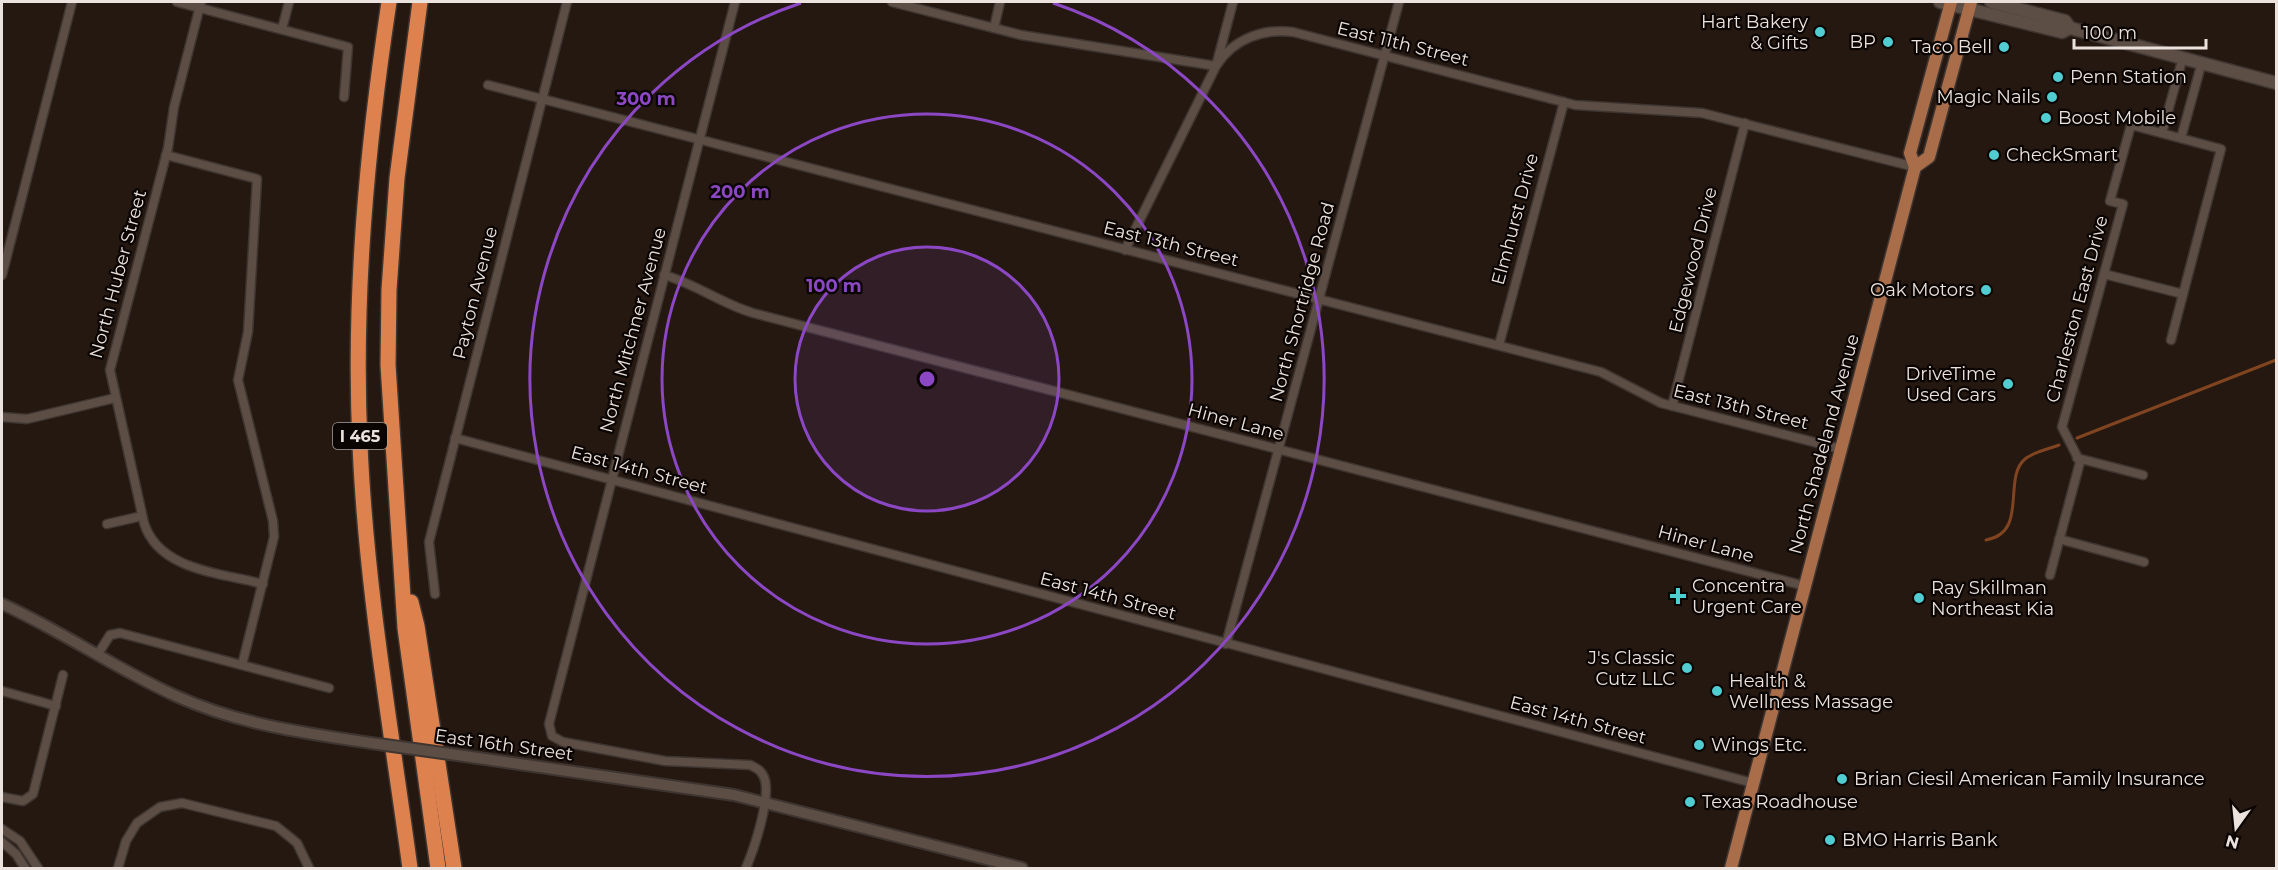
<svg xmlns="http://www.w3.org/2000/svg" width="2278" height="870" viewBox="0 0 2278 870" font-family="Montserrat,sans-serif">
  <rect width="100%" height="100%" fill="#251811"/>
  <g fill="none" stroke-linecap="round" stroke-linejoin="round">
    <g stroke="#804420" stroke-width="3">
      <polyline points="2077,438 2276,360"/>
      <path d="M1986,540C2029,533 2002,478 2025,459C2033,452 2049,449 2059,445"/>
    </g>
    <g stroke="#3e3531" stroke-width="11">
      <g id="minor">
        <polyline points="177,2 348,47 344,97"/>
        <path d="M201,2L174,107L168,148L110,370L144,523C159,571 222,573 263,584"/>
        <path d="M735,2L549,724L552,736L563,742L665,761L750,765C756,768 761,770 764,777C772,796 754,849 746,868"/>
        <path d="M892,2L1021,35L1216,66C1233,39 1263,28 1293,32L1575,105L1702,113L1915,167"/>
        <polyline points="994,28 1000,2"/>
        <polyline points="282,29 289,2"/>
        <polyline points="488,85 1601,372 1661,403 1841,449"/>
        <polyline points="2162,133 2183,57"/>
        <polyline points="2181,138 2202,62"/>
        <polyline points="166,155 257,179 248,332 238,380 273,521 274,537 242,665"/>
        <polyline points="1125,250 1216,66 1233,2"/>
        <polyline points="2104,274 2183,294"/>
        <polyline points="2,275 72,2"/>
        <path d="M664,275C696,284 722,304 753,313L1805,586"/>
        <polyline points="1499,345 1564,102"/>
        <polyline points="1672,406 1745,123"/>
        <polyline points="2,417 27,419 115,398"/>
        <polyline points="455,438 1753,783"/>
        <polyline points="2077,458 2143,475"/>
        <polyline points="107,524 142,516"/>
        <polyline points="2059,539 2144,562"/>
        <polyline points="2050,575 2080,462 2062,427 2123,204 2110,201 2131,125 2221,149 2171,340"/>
        <polyline points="435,594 429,542 567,2"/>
        <polyline points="1226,644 1399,2"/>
        <polyline points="98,654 110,635 120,633 329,688"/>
        <polyline points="2,691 56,706"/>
        <polyline points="2,797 23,801 33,794 63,675"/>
        <polyline points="2,829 20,841 38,868"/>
        <polyline points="2,842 16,854 25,868"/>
        <polyline points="118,868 126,841 137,823 160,807 182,803 276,826 297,843 309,868"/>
      </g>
    </g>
    <g stroke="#3e3531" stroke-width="14">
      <g id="tertiary">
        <path d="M2,604C62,631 116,669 176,696C238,724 303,733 371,743"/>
        <polyline points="450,754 734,795 1022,868"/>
      </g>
    </g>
    <g stroke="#3e3531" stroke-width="15">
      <g id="secondary">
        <polyline points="1940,2 2062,32 2070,28"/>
        <polyline points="1991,2 2065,21 2070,28 2276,83"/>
      </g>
    </g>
    <g stroke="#3e3531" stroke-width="15">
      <g id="primary">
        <polyline points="1915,167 1929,157 1971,2"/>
        <polyline points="1731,868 1915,167 1910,153 1951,2"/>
      </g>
    </g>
    <g stroke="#3e3531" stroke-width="18">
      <g id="motorway">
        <path d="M389,2C367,148 353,296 360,445C366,587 391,728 410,868"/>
        <polyline points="420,2 397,178 389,290 388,365 405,628 438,868"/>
        <polyline points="411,602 417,626 454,868"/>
      </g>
    </g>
    <use href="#minor" stroke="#5c4d45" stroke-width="8"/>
    <use href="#tertiary" stroke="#5c4d45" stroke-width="10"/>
    <use href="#secondary" stroke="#5c4d45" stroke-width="12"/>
    <use href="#primary" stroke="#a96d4a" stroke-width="12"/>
    <use href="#motorway" stroke="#dd824e" stroke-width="15"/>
    <g stroke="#3e3531" stroke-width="14" stroke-linecap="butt">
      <polyline id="tertiary-bridge" points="371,743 450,754"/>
    </g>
    <use href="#tertiary-bridge" stroke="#5c4d45" stroke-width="10"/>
  </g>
  <circle cx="927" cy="379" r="132" fill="#8c47c4" fill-opacity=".12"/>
  <g fill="none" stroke="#8c47c4" stroke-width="3">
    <circle cx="927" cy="379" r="132"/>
    <circle cx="927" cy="379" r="265"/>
    <path d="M1053 3A397 397 0 1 1 801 3"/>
  </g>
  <g fill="#51ccd1" stroke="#0a0503" stroke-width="2">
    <circle cx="1820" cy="32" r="6"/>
    <circle cx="1888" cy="42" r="6"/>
    <circle cx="2004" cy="47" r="6"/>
    <circle cx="2058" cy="77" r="6"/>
    <circle cx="2052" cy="97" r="6"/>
    <circle cx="2046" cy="118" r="6"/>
    <circle cx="1994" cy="155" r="6"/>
    <circle cx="1986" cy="290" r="6"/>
    <circle cx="2008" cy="384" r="6"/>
    <path d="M1675 587h6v6h6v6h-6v6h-6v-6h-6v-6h6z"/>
    <circle cx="1919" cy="598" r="6"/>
    <circle cx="1687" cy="668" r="6"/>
    <circle cx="1717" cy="691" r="6"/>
    <circle cx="1699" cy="745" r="6"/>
    <circle cx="1842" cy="779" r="6"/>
    <circle cx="1690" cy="802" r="6"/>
    <circle cx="1830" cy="840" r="6"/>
  </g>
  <g text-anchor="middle" stroke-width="4.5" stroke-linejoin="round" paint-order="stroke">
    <rect fill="#0a0503" stroke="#a8a09c" stroke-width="1.5" x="333" y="423" width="54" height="26" rx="4.5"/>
    <g font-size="16" font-weight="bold" fill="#ebe2dd">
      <text x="360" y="442">I 465</text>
    </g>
    <g font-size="18" fill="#ebe2dd" stroke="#0a0503" text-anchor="start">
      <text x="1808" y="28" text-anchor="end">Hart Bakery<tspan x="1808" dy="21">&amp; Gifts</tspan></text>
      <text x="1876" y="48" text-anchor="end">BP</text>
      <text x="1992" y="53" text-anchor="end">Taco Bell</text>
      <text x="2070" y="83">Penn Station</text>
      <text x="2040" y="103" text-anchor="end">Magic Nails</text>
      <text x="2058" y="124">Boost Mobile</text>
      <text x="2006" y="161">CheckSmart</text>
      <text x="1974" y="296" text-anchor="end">Oak Motors</text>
      <text x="1996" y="380" text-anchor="end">DriveTime<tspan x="1996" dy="21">Used Cars</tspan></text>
      <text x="1692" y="592">Concentra<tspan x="1692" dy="21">Urgent Care</tspan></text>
      <text x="1931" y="594">Ray Skillman<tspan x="1931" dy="21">Northeast Kia</tspan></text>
      <text x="1675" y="664" text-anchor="end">J's Classic<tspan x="1675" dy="21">Cutz LLC</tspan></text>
      <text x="1729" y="687">Health &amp;<tspan x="1729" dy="21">Wellness Massage</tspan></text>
      <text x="1711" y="751">Wings Etc.</text>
      <text x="1854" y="785">Brian Ciesil American Family Insurance</text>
      <text x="1702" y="808">Texas Roadhouse</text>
      <text x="1842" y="846">BMO Harris Bank</text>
    </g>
    <g font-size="18" fill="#ebe2dd" stroke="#0a0503">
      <text transform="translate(1403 44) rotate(14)" y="6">East 11th Street</text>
      <text transform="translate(1515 219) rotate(-75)" y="6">Elmhurst Drive</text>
      <text transform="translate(1171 244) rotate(14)" y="6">East 13th Street</text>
      <text transform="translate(1693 260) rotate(-76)" y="6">Edgewood Drive</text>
      <text transform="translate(118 274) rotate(-75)" y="6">North Huber Street</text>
      <text transform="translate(475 293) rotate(-76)" y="6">Payton Avenue</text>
      <text transform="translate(1302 302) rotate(-75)" y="6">North Shortridge Road</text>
      <text transform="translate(2077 309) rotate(-75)" y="6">Charleston East Drive</text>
      <text transform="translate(633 330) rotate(-75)" y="6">North Mitchner Avenue</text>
      <text transform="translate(1741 407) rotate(14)" y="6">East 13th Street</text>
      <text transform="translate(1236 422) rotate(15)" y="6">Hiner Lane</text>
      <text transform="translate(1824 444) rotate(-75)" y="6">North Shadeland Avenue</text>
      <text transform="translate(639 470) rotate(15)" y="6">East 14th Street</text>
      <text transform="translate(1706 544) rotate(15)" y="6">Hiner Lane</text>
      <text transform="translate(1108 596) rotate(15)" y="6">East 14th Street</text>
      <text transform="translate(1578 720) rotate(15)" y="6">East 14th Street</text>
      <text transform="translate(504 745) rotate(8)" y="6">East 16th Street</text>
    </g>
  </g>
  <circle cx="927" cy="379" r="9" fill="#8c47c4" stroke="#0a0503" stroke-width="3"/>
  <g font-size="18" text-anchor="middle" font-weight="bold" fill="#8c47c4" stroke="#0a0503" stroke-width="4.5" stroke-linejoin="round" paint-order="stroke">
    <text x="646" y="105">300 m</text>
    <text x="740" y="198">200 m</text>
    <text x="834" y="292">100 m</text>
  </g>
  <rect width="2278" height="870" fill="none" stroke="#ebe2dd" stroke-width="6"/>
  <g transform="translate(2236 828) rotate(195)" stroke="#0a0503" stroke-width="4.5" paint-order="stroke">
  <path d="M0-4.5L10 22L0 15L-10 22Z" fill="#ebe2dd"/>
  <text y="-9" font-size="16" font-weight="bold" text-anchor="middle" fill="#ebe2dd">N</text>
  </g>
  <path d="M2074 39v9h132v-9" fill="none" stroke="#ebe2dd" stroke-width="3"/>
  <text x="2083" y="39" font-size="18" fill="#ebe2dd" stroke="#0a0503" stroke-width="4.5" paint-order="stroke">100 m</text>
</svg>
